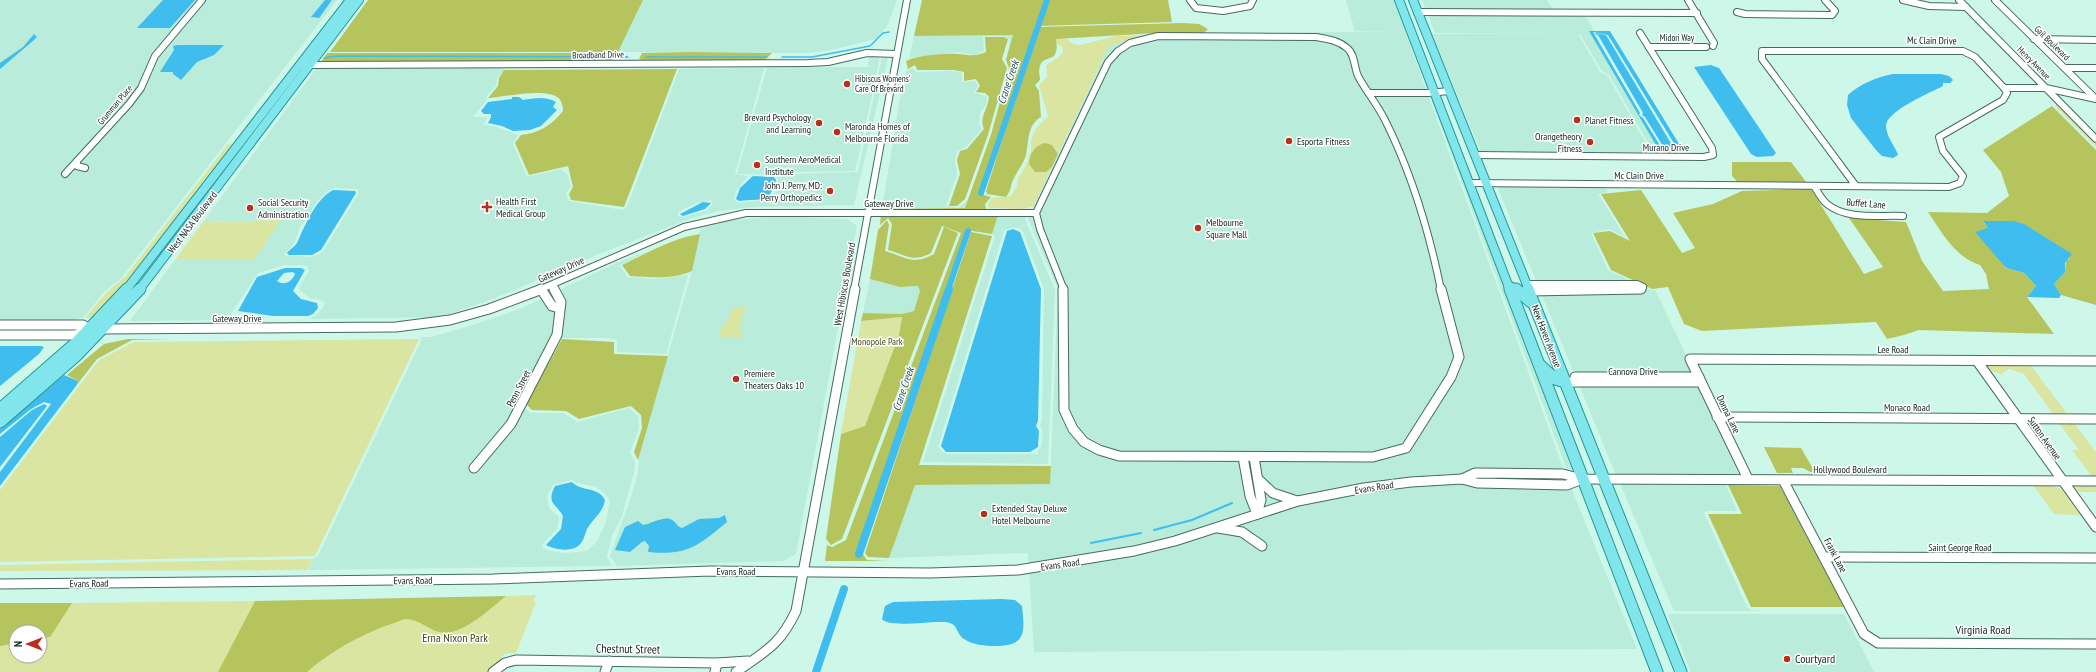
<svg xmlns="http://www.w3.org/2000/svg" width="2096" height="672" viewBox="0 0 2096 672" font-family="'PT Sans Narrow',sans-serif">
  <rect width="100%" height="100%" fill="#cdf8e9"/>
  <g fill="#b9ecda" fill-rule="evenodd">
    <polygon points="0,0 337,0 122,277 104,292 84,317 74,320 0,321"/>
    <polygon points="643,0 897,0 888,25 876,39 827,51 804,53 618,52"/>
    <polygon points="1346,0 1397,0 1429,87 1407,31 1355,31"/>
    <polygon points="1422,0 1547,0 1554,11 1583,11 1594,31 1590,32 1664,158 1486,159 1483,153 1654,153 1609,75 1602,71 1580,34 1435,33"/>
    <polygon points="1405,31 1563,468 1637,649 1034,652 1028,553 889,558 915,485 1050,484 1058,289 1028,219 1109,46 1145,35"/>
    <polygon points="1432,34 1578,34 1600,72 1607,75 1651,152 1481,152"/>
    <polygon points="1014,35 1006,60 1010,39 1004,36 983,36 984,51 975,55 957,52 909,58 914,36"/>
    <polygon points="880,56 872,96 855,171 785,172 784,175 737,174 767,67 878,67 868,66 869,57"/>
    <path d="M882,57L888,58L854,205L752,207L718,211L692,218L604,252L493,299L440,317L310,319L319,313L325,304L324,301L310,298L300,290L299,288L309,271L307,266L300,265H283L258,273L227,320L130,321L175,260L254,259L280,220L203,222L318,66L506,67L497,78L496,86L488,94L486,101L473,117H486L487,118L483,125L494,126L518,135L513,144L527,177L561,169L567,174L571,187L566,194L569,201L623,210L627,207L679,69L764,68L735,174L748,176L736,191L734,199L738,203L772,199L770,198L775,193L778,180L776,176H785L787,174L858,172ZM335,188L357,189L359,193L324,250L320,254L312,257L284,255L295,242L299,229L317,202L327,191ZM711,200L713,204L706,211L683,217L677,215L679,211L697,203Z"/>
    <polygon points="913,68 916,72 953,71 962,73 962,82 975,81 978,86 974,92 987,97 986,105 980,113 979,123 982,129 965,148 957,151 955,160 957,174 946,206 958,208 968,200 965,208 882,209 901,92 907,70"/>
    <polygon points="1432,94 1551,410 1572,470 1566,468 1430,95"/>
    <polygon points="1497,186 1605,186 1608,192 1598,194 1625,237 1610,229 1591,233 1608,270 1651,290 1655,290 1717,419 1739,476 1616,475"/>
    <path d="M998,215H1027L1025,219L1055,290L1048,464L923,462L995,236L992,234ZM1012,228H1019L1023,232L1044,289L1042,421L1040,425L1043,431L1041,447L1038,450V454H945L938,447L1004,231Z"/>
    <polygon points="776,216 847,219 857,226 796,554 783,561 617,566 610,556 632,494 638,472 639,456 692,271 700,228 726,221"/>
    <polygon points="649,251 620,265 627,277 655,279 688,275 666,354 617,352 617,340 607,338 560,338 559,290 616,263"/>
    <polygon points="870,279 900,287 918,286 920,291 914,311 902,314 863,313"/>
    <path d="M543,298L555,310L553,335L507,424L468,469L475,471L524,407L530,413H564L577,422L629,408L638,416L639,428L630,453L635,461L634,472L622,516L612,536L607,556L612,566L308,570L313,559L318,556L422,339L421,337H431L473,325L522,308ZM572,480L577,483L596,487L606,495L610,501L605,525L597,541L587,551L565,553L551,551L543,548L542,545L557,529L559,517L549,508L547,496L553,485Z"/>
    <polygon points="1619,481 1725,483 1737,511 1707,511 1704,513 1747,607 1751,610 1763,611 1674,611"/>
    <polygon points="1668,614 1844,614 1874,672 1691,672"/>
  </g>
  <g fill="#dae5a2" fill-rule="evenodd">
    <path d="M1145,35L1109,46L1058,154L1052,145L1046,172L1052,167L1034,206L1024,209L989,208L988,204L992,198L1011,196L1017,186L1018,178L1026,165L1031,150V140L1036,128L1048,116L1039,86L1047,76L1046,65C1053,60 1066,56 1062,46L1057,44L1056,38L1067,39L1073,44L1081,45L1115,36Z"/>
    <polygon points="2058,104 2096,142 2096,147 2055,106"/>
    <polygon points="233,143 109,305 96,318 85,318 107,292 125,277 228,144"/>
    <polygon points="281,220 254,260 175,260 203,222"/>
    <polygon points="735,307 748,307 743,314 739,329 743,334 742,338 722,338 719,336 722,326 728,320 732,310"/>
    <polygon points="902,317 899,335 865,426 841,434 861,321"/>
    <polygon points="419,339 315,556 0,562 0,490 99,360 134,342"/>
    <polygon points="2030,364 2068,415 2054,415 2024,374 2010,369 2003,372 2003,375 1985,368 1986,365"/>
    <polygon points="2058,422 2073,422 2096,452 2096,477 2092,477 2072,450 2079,450"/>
    <path d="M2033,485C2066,485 2064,490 2082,515L2054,514Z"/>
    <polygon points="2075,486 2096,486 2096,492 2075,492 2073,487"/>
    <polygon points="313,559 307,570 0,571 0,565"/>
    <path d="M536,595L533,602H536L516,653L504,654C500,662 492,664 488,672H0V611H67L72,603L255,601L251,609L497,603L506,596ZM16,632H40V656H16Z"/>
  </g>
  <g fill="#b6c45d">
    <polygon points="368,0 643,0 618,52 330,52"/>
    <polygon points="922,0 1168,0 1172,22 1036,26 983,190 984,195 991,197 985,204 986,209 1000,211 882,211 882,209 965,208 991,135 1009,68 1006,60 1013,35 914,36"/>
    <path d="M1183,23L1199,24L1208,29L1203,34L1156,33L1056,39C1060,66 1044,53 1040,66C1038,70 1040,76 1040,80L1035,85L1039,91L1041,117C1027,125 1029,141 1026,155C1023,165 1017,171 1013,180C1010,186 1012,189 1006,197L987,194L986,191L1038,27Z"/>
    <path d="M985,37H1004L1008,39L1002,59L1007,68L988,135L965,199L957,206H949L960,174L957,160L960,151L967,149L984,129C979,116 988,110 989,97L985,93L976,92L980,86L976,79L964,81V72L954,70H917L915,65L908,69L906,61C918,55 946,53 959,54C970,55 975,57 986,52Z"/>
    <polygon points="689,52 772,53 764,61 650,62 639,59 642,53"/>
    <polygon points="327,53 615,53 610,63 320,64"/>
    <path d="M677,69L624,207L571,200L569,194L573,187L568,166L529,175L515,143L521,135C539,133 552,125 563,111C563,106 562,100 557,97C543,88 505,97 488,98L498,86L499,78L504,70Z"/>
    <path d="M2052,106L2096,150V305L2061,295L2054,284L2065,272L2066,261L2070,258L1983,222L1988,228L2005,268L2024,273L2036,286L2027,297L2054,334L1919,330L1904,335L1887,339L1876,322L1702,331L1684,324L1668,287L1652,289L1611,270L1593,233L1610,231L1630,241L1601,194L1641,190L1682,253L1695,248L1673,213L1713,204L1742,191L1811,189L1864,274L1883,267L1849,218L1906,222L1922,261L1943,291L1989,289L1986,274L1980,265C1956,258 1942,233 1928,212L1987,213L2009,196L2001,172L1983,150Z"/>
    <path d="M1045,143L1052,145L1058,154L1052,167L1046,172H1035L1029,164C1030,153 1034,146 1045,143Z"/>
    <polygon points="1732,162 1791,162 1807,183 1737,183 1736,180 1732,176"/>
    <path d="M881,214L998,215L992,234L972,231L968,232L862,553L867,560L889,561H825L827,545L832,547L846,540L961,233L942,226L931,253C912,263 907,255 888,250L892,224L888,218L880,225Z"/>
    <path d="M887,220L889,225L885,251C906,257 912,266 934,254L944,227L958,233L842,539L831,545L826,539L841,434L865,426L899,335L902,317L861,321L863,313L902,314L914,311L920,291L918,286L900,287L870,279L878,230Z"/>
    <polygon points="971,232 992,236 919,465 1051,466 1050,484 915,485 889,558 868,557 865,553"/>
    <path d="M700,234L692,271C673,280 650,277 630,276L622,265C647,253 673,238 700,234Z"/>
    <polygon points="128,339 170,339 132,340 97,359 76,386 78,381 67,375 104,344"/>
    <polygon points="562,339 614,342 614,354 668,356 638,460 634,452 642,428 641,415 631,406 579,419 566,411 532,410 526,404"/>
    <polygon points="1764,447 1801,448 1815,472 1810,472 1803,468 1791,468 1793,473 1777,473"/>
    <polygon points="1728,485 1780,486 1844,607 1751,607 1708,514 1742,514"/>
    <path d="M506,596C491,608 460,638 439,632C428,629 417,618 405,619C401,620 395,623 391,624C360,635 331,651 307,672H218L255,601Z"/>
    <polygon points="0,603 72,603 50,637 40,639 40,632 16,632 16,643 0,646"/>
  </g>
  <g fill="#3fbdef" fill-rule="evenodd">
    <polygon points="163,0 195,0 170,28 137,28"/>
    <polygon points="325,0 332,0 319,18 311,17"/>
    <polygon points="1589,31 1610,31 1684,152 1669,152 1675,150 1675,145 1608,35 1593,32 1640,113 1639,115 1643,118 1661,147 1659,150 1664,152 1660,152"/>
    <polygon points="1596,33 1606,35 1672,145 1672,150 1666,151 1662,150 1664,148 1645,117 1642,115 1643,113 1598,35 1595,34"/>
    <polygon points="34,34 37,37 34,40 0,69 0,63 23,47"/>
    <polygon points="178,45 224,45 214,55 197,62 181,80 173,74 173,72 160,72 174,50 173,46"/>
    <polygon points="1711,65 1719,68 1776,153 1773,156 1757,157 1751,154 1694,67"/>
    <path d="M1893,74H1941L1949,76L1953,80L1950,83H1943V86C1930,93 1886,111 1886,126C1886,136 1895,146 1898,155L1893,158L1882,156L1876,150L1851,118L1847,105L1848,95C1860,84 1877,77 1893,74Z"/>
    <path d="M512,97H519L523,100C534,98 546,96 556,102L553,107L557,110L541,126L530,130L513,131L502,126L488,123L491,117V114H484L481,111L488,102L512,99Z"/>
    <path d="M753,176L774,177L776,180C769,205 761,198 739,201L736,199L740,188Z"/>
    <path d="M333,190L355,191L356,193L321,250L312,255H289L287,253C290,249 296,246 298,241C305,225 316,199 333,190Z"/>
    <polygon points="703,202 711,203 705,209 683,216 680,214"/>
    <polygon points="1983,221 2013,221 2024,224 2072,254 2065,263 2065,272 2054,284 2061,295 2059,298 2027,297 2036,286 2024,273 2006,268 1975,232 1988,228"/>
    <polygon points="1013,229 1020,232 1041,289 1038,421 1036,426 1039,431 1038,447 1030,452 946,452 941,446 1007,231"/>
    <path d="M285,268H301L305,270L293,291L301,299L317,303L318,308L313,314L308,316H273L238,311L257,277ZM293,272L295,274C292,282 284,286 277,281L284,273Z"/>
    <polygon points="0,346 41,346 44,347 39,354 0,386"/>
    <polygon points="64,375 78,381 76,386 0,486 0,472 51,404 44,402 31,409 0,434 0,429"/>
    <polygon points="44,404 47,406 0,467 0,437 32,410"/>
    <path d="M572,482C581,492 598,486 605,500C603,512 595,517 589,526C585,531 585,538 581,543C574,553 555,550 546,545L561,529L563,516C556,503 546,504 555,486Z"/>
    <path d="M725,515L727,522C698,546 687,556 648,552L649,546L645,541L642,542L630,552L615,550L625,527L638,521L643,525C651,524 665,515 672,520C676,522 676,526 682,528L699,519L719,518Z"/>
    <path d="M1002,599L1015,600L1022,606C1025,634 1026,646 994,646C985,646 973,645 964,639C954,632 960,622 942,622C930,621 889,628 882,619L885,606L893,602Z"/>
  </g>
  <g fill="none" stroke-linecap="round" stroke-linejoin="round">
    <g stroke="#3fbdef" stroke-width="1.5">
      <polyline points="646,57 767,57"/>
      <polyline points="782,57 812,57 870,46 883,33 889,32"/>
      <polyline points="324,58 336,56 628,57"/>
    </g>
    <g stroke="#3fbdef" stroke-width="2">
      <polyline points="1154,530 1192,520 1232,503"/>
      <polyline points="1091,543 1141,533"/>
    </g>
    <g stroke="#3fbdef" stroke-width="6">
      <polyline points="981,193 1047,0"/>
      <polyline points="948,290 968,231"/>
    </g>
    <g stroke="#3fbdef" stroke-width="8">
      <polyline points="859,554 949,289"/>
      <polyline points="816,672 844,589"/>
    </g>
    <g stroke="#456c5f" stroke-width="8">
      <g id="minor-far1">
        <polyline points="1190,0 1196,8 1223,11 1250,6 1253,0"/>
        <polyline points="1688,0 1714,43 1713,46"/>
        <polyline points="1903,0 1929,6 1966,7"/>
        <polyline points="1959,0 2096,139"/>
        <polyline points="1995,0 2096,99"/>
        <polyline points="1417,12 1697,13"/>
        <polyline points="1737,12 1745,14 1832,15 1835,11 1825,0"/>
        <polyline points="2034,39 2096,40"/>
        <polyline points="1649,47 1706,47"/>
        <polyline points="306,65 808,63 828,62 867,53 896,54"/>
        <polyline points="2065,68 2096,68"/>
        <polyline points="2004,88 2046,88 2096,99"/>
        <polyline points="1369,93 1428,93 1449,91"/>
        <polyline points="1475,155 1704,157 1713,155 1712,148 1640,33"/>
        <polyline points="77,161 77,166 85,168"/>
        <polyline points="65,174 129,104 141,88 155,56 202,0"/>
        <polyline points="1469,183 1949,187 1960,183 1963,176 1943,151 1939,137 2003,100 2007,93 2004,88 1975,57 1963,51 1762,51 1762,59 1856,186"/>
        <path d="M1814,186C1818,192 1821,199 1827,204C1846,220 1879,215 1903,216"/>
        <polyline points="1526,284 1637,284 1643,287"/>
        <polyline points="552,285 555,290"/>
        <polyline points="539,290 684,227 746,213 1036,213"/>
        <polyline points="854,290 907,0"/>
        <path d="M1064,290L1040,229L1036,213L1108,62L1118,51L1130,43L1158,36L1316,37C1327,39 1338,40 1347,48C1355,54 1354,67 1358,76C1366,91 1377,104 1385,120C1412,174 1429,231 1441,290"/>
        <polyline points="1640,290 1643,287"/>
      </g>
    </g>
    <g stroke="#456c5f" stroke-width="11">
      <g id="minor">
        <polyline points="541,289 552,306 559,308"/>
        <polyline points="1063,289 1064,410 1073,429 1084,442 1099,450 1119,456 1373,457 1406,448 1451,377 1459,357 1441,289"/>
        <polyline points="1529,291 1641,289"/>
        <polyline points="0,325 83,325 90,330"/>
        <polyline points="100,329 396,327 450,320 489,309 542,289"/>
        <polyline points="0,335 75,335 86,331"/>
        <polyline points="1977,361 2096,527"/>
        <polyline points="1575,377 1699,377"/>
        <polyline points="1565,382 1701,382"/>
        <polyline points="1717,417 2096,419"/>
        <polyline points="1243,457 1250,496 1257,514"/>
        <polyline points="1254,457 1261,500 1257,514"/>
        <polyline points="474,468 511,424 557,335 561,302 554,289"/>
        <polyline points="1258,479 1273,493 1297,501"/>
        <polyline points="1462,479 1475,473 1563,474 1582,479 2096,481"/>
        <polyline points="1748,479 1690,359 2096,361"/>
        <polyline points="1783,480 1864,634 1878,643 2096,644"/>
        <polyline points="1218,528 1242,532 1262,546"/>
        <polyline points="1825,557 2096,558"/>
        <polyline points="0,584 493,579 710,571 930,573 1018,570 1134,551 1175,541 1298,501 1364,488 1411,482 1462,479 1477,483 1567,485 1582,479"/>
        <polyline points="493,672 505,663 516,660 717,663 748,661"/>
        <polyline points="605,672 609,661"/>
        <polyline points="715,672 717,663"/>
        <path d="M736,672C766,651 780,645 796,611L855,289"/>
      </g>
    </g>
    <g stroke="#22969a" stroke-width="10">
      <g id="major-far1">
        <polyline points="1399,0 1510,290"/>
        <polyline points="1413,0 1529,290"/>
        <polyline points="1508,285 1518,290"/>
        <polyline points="126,290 350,0"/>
        <polyline points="139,290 359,0"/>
      </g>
    </g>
    <g stroke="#22969a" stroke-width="13">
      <g id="major">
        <polyline points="1510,289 1657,672"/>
        <polyline points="1516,289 1531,302"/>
        <polyline points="1528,289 1681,672"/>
        <polyline points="1541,366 1555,379 1565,382"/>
        <polyline points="0,409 77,342 127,289"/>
        <polyline points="0,422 77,355 140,289"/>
      </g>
    </g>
    <use href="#minor-far1" stroke="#fff" stroke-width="6"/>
    <use href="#minor" stroke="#fff" stroke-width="9"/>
    <use href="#major-far1" stroke="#80e6eb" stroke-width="8"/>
    <use href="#major" stroke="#80e6eb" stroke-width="11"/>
  </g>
  <g fill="#bb2e1d" stroke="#fff" stroke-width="1.5">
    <circle cx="847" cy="84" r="4"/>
    <circle cx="1577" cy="120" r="4"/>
    <circle cx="819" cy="123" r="4"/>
    <circle cx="837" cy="132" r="4"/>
    <circle cx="1289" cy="141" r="4"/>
    <circle cx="1590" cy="142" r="4"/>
    <circle cx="757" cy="165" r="4"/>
    <circle cx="830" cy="191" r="4"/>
    <path d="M485 201h4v4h4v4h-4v4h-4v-4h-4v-4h4z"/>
    <circle cx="250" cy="208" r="4"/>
    <circle cx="1198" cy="228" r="4"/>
    <circle cx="736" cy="379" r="4"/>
    <circle cx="984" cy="514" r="4"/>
    <circle cx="1787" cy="659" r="4"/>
  </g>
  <g text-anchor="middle" stroke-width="3" stroke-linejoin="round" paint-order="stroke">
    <g font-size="9" fill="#11211c" stroke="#fff">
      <text x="1677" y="41">Midori Way</text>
      <text transform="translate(2052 43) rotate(44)" y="3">Gail Boulevard</text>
      <text transform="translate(598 55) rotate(-1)" y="3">Broadband Drive</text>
      <text transform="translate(2034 63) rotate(45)" y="3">Henry Avenue</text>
      <text transform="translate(115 105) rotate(-50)" y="3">Grumman Place</text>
    </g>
    <g font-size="9" fill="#11211c" stroke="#fff" text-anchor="start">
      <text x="855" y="82">Hibiscus Womens'<tspan x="855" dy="10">Care Of Brevard</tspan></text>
    </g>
    <g font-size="10" fill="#11211c" stroke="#fff">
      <text transform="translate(1932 40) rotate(1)" y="4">Mc Clain Drive</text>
      <text x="1666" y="151">Murano Drive</text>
      <text x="1639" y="179">Mc Clain Drive</text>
      <text x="889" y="207">Gateway Drive</text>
      <text transform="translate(1866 203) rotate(5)" y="4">Buffet Lane</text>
      <text transform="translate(192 222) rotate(-53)" y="4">West NASA Boulevard</text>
      <text transform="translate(561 269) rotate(-24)" y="4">Gateway Drive</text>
      <text transform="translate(844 284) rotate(-80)" y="4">West Hibiscus Boulevard</text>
      <text x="237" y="322">Gateway Drive</text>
      <text transform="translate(1547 336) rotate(69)" y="4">New Haven Avenue</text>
      <text x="1893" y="353">Lee Road</text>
      <text x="1633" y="375">Cannova Drive</text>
      <text transform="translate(518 388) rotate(-62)" y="4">Penn Street</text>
      <text x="1907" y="411">Monaco Road</text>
      <text transform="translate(1729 414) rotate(64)" y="4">Donna Lane</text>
      <text transform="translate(2045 438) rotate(55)" y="4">Sutton Avenue</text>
      <text x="1850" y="473">Hollywood Boulevard</text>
      <text transform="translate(1374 487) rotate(-9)" y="4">Evans Road</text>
      <text x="1960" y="551">Saint George Road</text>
      <text transform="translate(1836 555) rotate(62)" y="4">Frank Lane</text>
      <text transform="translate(1060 564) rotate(-8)" y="4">Evans Road</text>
      <text x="736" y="575">Evans Road</text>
      <text transform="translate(413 580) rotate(-1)" y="4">Evans Road</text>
      <text transform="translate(89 583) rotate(-1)" y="4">Evans Road</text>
    </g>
    <g font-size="10" fill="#11211c" stroke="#fff" text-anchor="start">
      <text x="811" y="121" text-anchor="end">Brevard Psychology<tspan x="811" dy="12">and Learning</tspan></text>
      <text x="1585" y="124">Planet Fitness</text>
      <text x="845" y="130">Maronda Homes of<tspan x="845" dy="12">Melbourne Florida</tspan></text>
      <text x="1582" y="140" text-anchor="end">Orangetheory<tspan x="1582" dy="12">Fitness</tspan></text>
      <text x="1297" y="145">Esporta Fitness</text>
      <text x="765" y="163">Southern AeroMedical<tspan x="765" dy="12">Institute</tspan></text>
      <text x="822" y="189" text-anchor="end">John J. Perry, MD:<tspan x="822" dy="12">Perry Orthopedics</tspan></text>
      <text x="496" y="205">Health First<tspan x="496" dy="12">Medical Group</tspan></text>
      <text x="258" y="206">Social Security<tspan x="258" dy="12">Administration</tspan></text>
      <text x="1206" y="226">Melbourne<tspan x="1206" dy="12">Square Mall</tspan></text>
      <text x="744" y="377">Premiere<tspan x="744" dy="12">Theaters Oaks 10</tspan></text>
      <text x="992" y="512">Extended Stay Deluxe<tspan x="992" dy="12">Hotel Melbourne</tspan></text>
    </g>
    <g font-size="10" fill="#44491f" stroke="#fff">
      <text x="877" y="345">Monopole Park</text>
    </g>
    <g font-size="11" font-style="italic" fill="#1c4e63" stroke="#fff">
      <text transform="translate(1008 82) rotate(-71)" y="4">Crane Creek</text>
      <text transform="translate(903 389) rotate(-71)" y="4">Crane Creek</text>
    </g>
    <g font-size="12" fill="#11211c" stroke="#fff">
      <text x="1983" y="634">Virginia Road</text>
      <text transform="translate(628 649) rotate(1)" y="4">Chestnut Street</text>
    </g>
    <g font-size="12" fill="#44491f" stroke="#fff">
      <text x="455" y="642">Erna Nixon Park</text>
    </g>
    <g font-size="12" fill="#11211c" stroke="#fff" text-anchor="start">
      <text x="1795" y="663">Courtyard</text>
    </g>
  </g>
  <g transform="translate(28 644) rotate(270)"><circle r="19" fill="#ffffff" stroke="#a0a6a4"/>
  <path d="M0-3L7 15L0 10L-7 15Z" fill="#bb2e1d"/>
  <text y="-6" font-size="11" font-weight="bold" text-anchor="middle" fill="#11211c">N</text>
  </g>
</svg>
